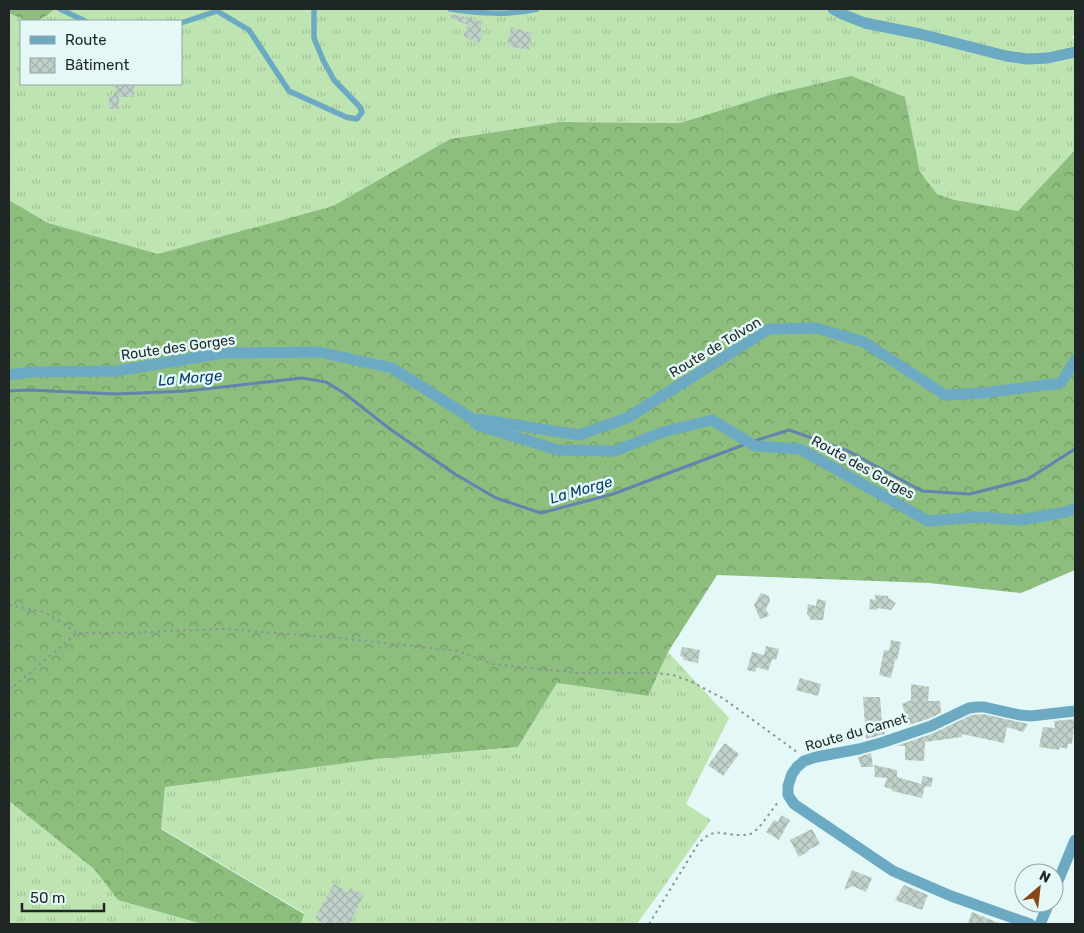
<svg xmlns="http://www.w3.org/2000/svg" width="1084" height="933" viewBox="0 0 1084 933" font-family="Rubik,sans-serif">
  <defs>
    <pattern id="grass-tufts" width="24" height="20" patternUnits="userSpaceOnUse" patternTransform="scale(1.25)"><rect width="24" height="20" fill="#bee4b2"/><path d="M3 7l-1-3M5 7V3M7 7l1-3M15 17l-1-3M17 17v-4M19 17l1-3" fill="none" stroke="#a3c399"/></pattern>
    <pattern id="forest-crowns" width="20" height="18" patternUnits="userSpaceOnUse" patternTransform="scale(1.25)"><rect width="20" height="18" fill="#8dbe7d"/><path d="M2 6a3 3 0 1 1 6 0M12 15a3 3 0 1 1 6 0" fill="none" stroke="#739a66"/></pattern>
    <pattern id="building-cross-hatch" width="8" height="8" patternUnits="userSpaceOnUse" patternTransform="scale(1.25)"><rect width="8" height="8" fill="#c0d1ca"/><path d="M0 0l8 8M0 8l8-8" fill="none" stroke="#a5b3ad"/></pattern>
  </defs>
  <rect width="100%" height="100%" fill="#e3f8f7"/>
  <g fill="url(#grass-tufts)">
    <polygon points="55,9 1075,9 1075,34 1072,37 1075,40 1075,150 1018,211 955,200 937,194 920,172 905,97 770,95 680,123 559,122 450,139 333,206 158,255 48,223 9,200 9,13 27,21 21,21 21,84 181,84 181,21 39,21"/>
    <polygon points="668,652 729,718 686,804 711,820 637,924 301,924 304,913 161,828 165,786 377,759 518,747 557,683 648,696"/>
    <polygon points="9,801 94,869 118,900 202,924 9,924"/>
  </g>
  <g fill="url(#forest-crowns)">
    <path d="M9,9H55C34,26 33,24 9,13Z"/>
    <polygon points="851,76 905,97 920,172 937,194 955,200 1018,211 1075,150 1075,570 1021,593 929,583 717,575 668,652 648,696 557,683 518,747 377,759 165,787 161,829 304,914 301,924 202,924 118,900 94,869 9,801 9,200 48,223 158,254 333,206 450,139 559,122 680,123 770,95"/>
  </g>
  <g fill="none" stroke-linecap="round" stroke-linejoin="round">
    <g stroke="#6185b0" stroke-width="3">
      <polyline points="9,391 29,390 116,394 186,391 302,378 326,382 344,393 390,429 455,474 496,498 541,513 613,494 746,444"/>
      <polyline points="754,441 789,430 848,451 922,491 970,494 1028,479 1075,449"/>
    </g>
  </g>
  <g fill="url(#building-cross-hatch)">
    <polygon points="450,14 472,18 483,22 480,33 483,34 479,43 463,36 468,25 449,17"/>
    <polygon points="511,27 532,33 529,50 507,46"/>
    <polygon points="121,84 134,84 134,97 119,97 119,109 109,109 109,95 115,95 115,86 120,85"/>
    <polygon points="761,593 769,596 770,601 766,609 769,616 760,619 754,605"/>
    <polygon points="875,595 888,596 888,598 896,603 891,610 877,608 877,610 869,609 870,599 875,600"/>
    <polygon points="817,599 826,601 823,620 811,620 807,614 808,604 816,606"/>
    <polygon points="891,640 901,642 897,660 895,660 891,678 879,675 884,650 889,651"/>
    <polygon points="766,646 779,649 776,660 772,659 768,671 757,667 755,672 747,670 752,652 764,655"/>
    <polygon points="682,647 700,650 698,663 683,660 684,657 680,656"/>
    <polygon points="800,678 821,684 818,696 796,690"/>
    <polygon points="911,684 929,687 928,701 940,701 941,713 928,719 909,725 902,704 911,700"/>
    <polygon points="863,697 880,697 882,722 885,722 885,734 866,739"/>
    <polygon points="983,714 1028,724 1023,732 1007,727 1004,743 962,734 962,737 925,742 924,761 905,760 905,746 896,746 934,733 971,715"/>
    <polygon points="1075,719 1072,744 1068,744 1067,749 1060,747 1059,750 1039,747 1043,727 1055,728 1054,721"/>
    <polygon points="725,743 739,754 723,776 708,765"/>
    <polygon points="871,753 873,767 861,767 858,757"/>
    <polygon points="874,765 897,770 897,777 921,784 923,776 933,778 931,787 925,786 922,798 892,791 892,789 884,787 887,778 875,777"/>
    <polygon points="781,815 790,820 779,840 766,832 774,820 778,822"/>
    <polygon points="812,829 820,844 808,850 809,851 799,857 790,840"/>
    <polygon points="852,870 872,878 866,892 853,886 844,890"/>
    <polygon points="334,884 348,892 351,888 364,895 358,905 359,906 349,924 325,924 315,918"/>
    <polygon points="904,885 928,895 922,910 895,900"/>
    <polygon points="972,912 1001,924 968,924"/>
  </g>
  <g fill="none" stroke-linecap="round" stroke-linejoin="round">
    <g stroke="#889796" stroke-width="2" stroke-dasharray="2.5 4" stroke-linecap="butt">
      <polyline points="9,605 45,612 77,633"/>
      <polyline points="9,686 12,688 77,633 117,633 225,629 339,638 458,651 493,664 578,673 656,673 673,675 692,682 724,699 797,752"/>
      <path d="M649,924L698,844C715,826 719,835 740,835C743,835 745,835 748,835C759,832 771,810 779,801"/>
    </g>
    <g stroke="#6caac3" stroke-width="5.5">
      <polyline points="60,9 85,21"/>
      <path d="M450,9C479,13 508,16 537,9"/>
      <polyline points="181,23 217,11 249,30 289,91 346,117 357,119 362,112 359,106 334,80 323,60 314,38 314,9"/>
    </g>
    <g stroke="#6caac3" stroke-width="11">
      <polyline points="833,9 842,14 865,23 920,34 1006,56 1027,59 1048,58 1075,52"/>
      <polyline points="9,375 30,372 117,371 223,353 319,352 392,368 471,418 477,425 558,450 615,451 663,432 712,420 755,446 800,449 928,521 978,517 1020,520 1066,512 1075,508"/>
      <polyline points="478,419 579,435 627,418 769,329 816,328 864,342 945,395 983,393 1061,383 1075,360"/>
      <polyline points="1054,891 1075,840"/>
      <polyline points="1030,924 951,896 893,871 794,804 788,795 788,786 792,774 797,767 804,761 816,757 859,749 884,742 931,726 969,708 977,707 984,707 1020,715 1031,716 1075,711"/>
      <polyline points="1040,924 1049,903"/>
    </g>
  </g>
  <g text-anchor="middle" stroke-width="5" stroke-linejoin="round" paint-order="stroke">
    <g font-size="14" fill="#1f2626" stroke="#e3f8f7">
      <text transform="translate(178 347) rotate(-8)" y="5">Route des Gorges</text>
      <text transform="translate(715 347) rotate(-31)" y="5">Route de Tolvon</text>
      <text transform="translate(863 467) rotate(29)" y="5">Route des Gorges</text>
      <text transform="translate(856 732) rotate(-16)" y="5">Route du Camet</text>
    </g>
    <g font-size="15" font-style="italic" fill="#093c73" stroke="#e3f8f7">
      <text transform="translate(190 378) rotate(-5)" y="5">La Morge</text>
      <text transform="translate(581 490) rotate(-16)" y="5">La Morge</text>
    </g>
  </g>
  <rect width="1084" height="933" fill="none" stroke="#1f2626" stroke-width="20"/>
  <rect x="20" y="20" width="162" height="65" fill="#e3f8f7" stroke="#95a4a3"/>
  <rect x="30" y="36" width="25" height="8" fill="#6caac3" stroke="#95a4a3"/>
  <text x="65" y="45" font-size="15" fill="#1f2626">Route</text>
  <rect x="30" y="58" width="25" height="15" fill="url(#building-cross-hatch)" stroke="#95a4a3"/>
  <text x="65" y="70" font-size="15" fill="#1f2626">Bâtiment</text>
  <g transform="translate(1039 888) rotate(28)"><circle r="24" fill="#e3f8f7" stroke="#95a4a3"/>
  <path d="M0-4L9 19L0 12L-9 19Z" fill="#894618"/>
  <text y="-8" font-size="14" font-weight="bold" text-anchor="middle" fill="#1f2626">N</text>
  </g>
  <path d="M22 903v8h82v-8" fill="none" stroke="#1f2626" stroke-width="2.5"/>
  <text x="30" y="903" font-size="15" fill="#1f2626" stroke="#e3f8f7" stroke-width="4" paint-order="stroke">50 m</text>
</svg>
